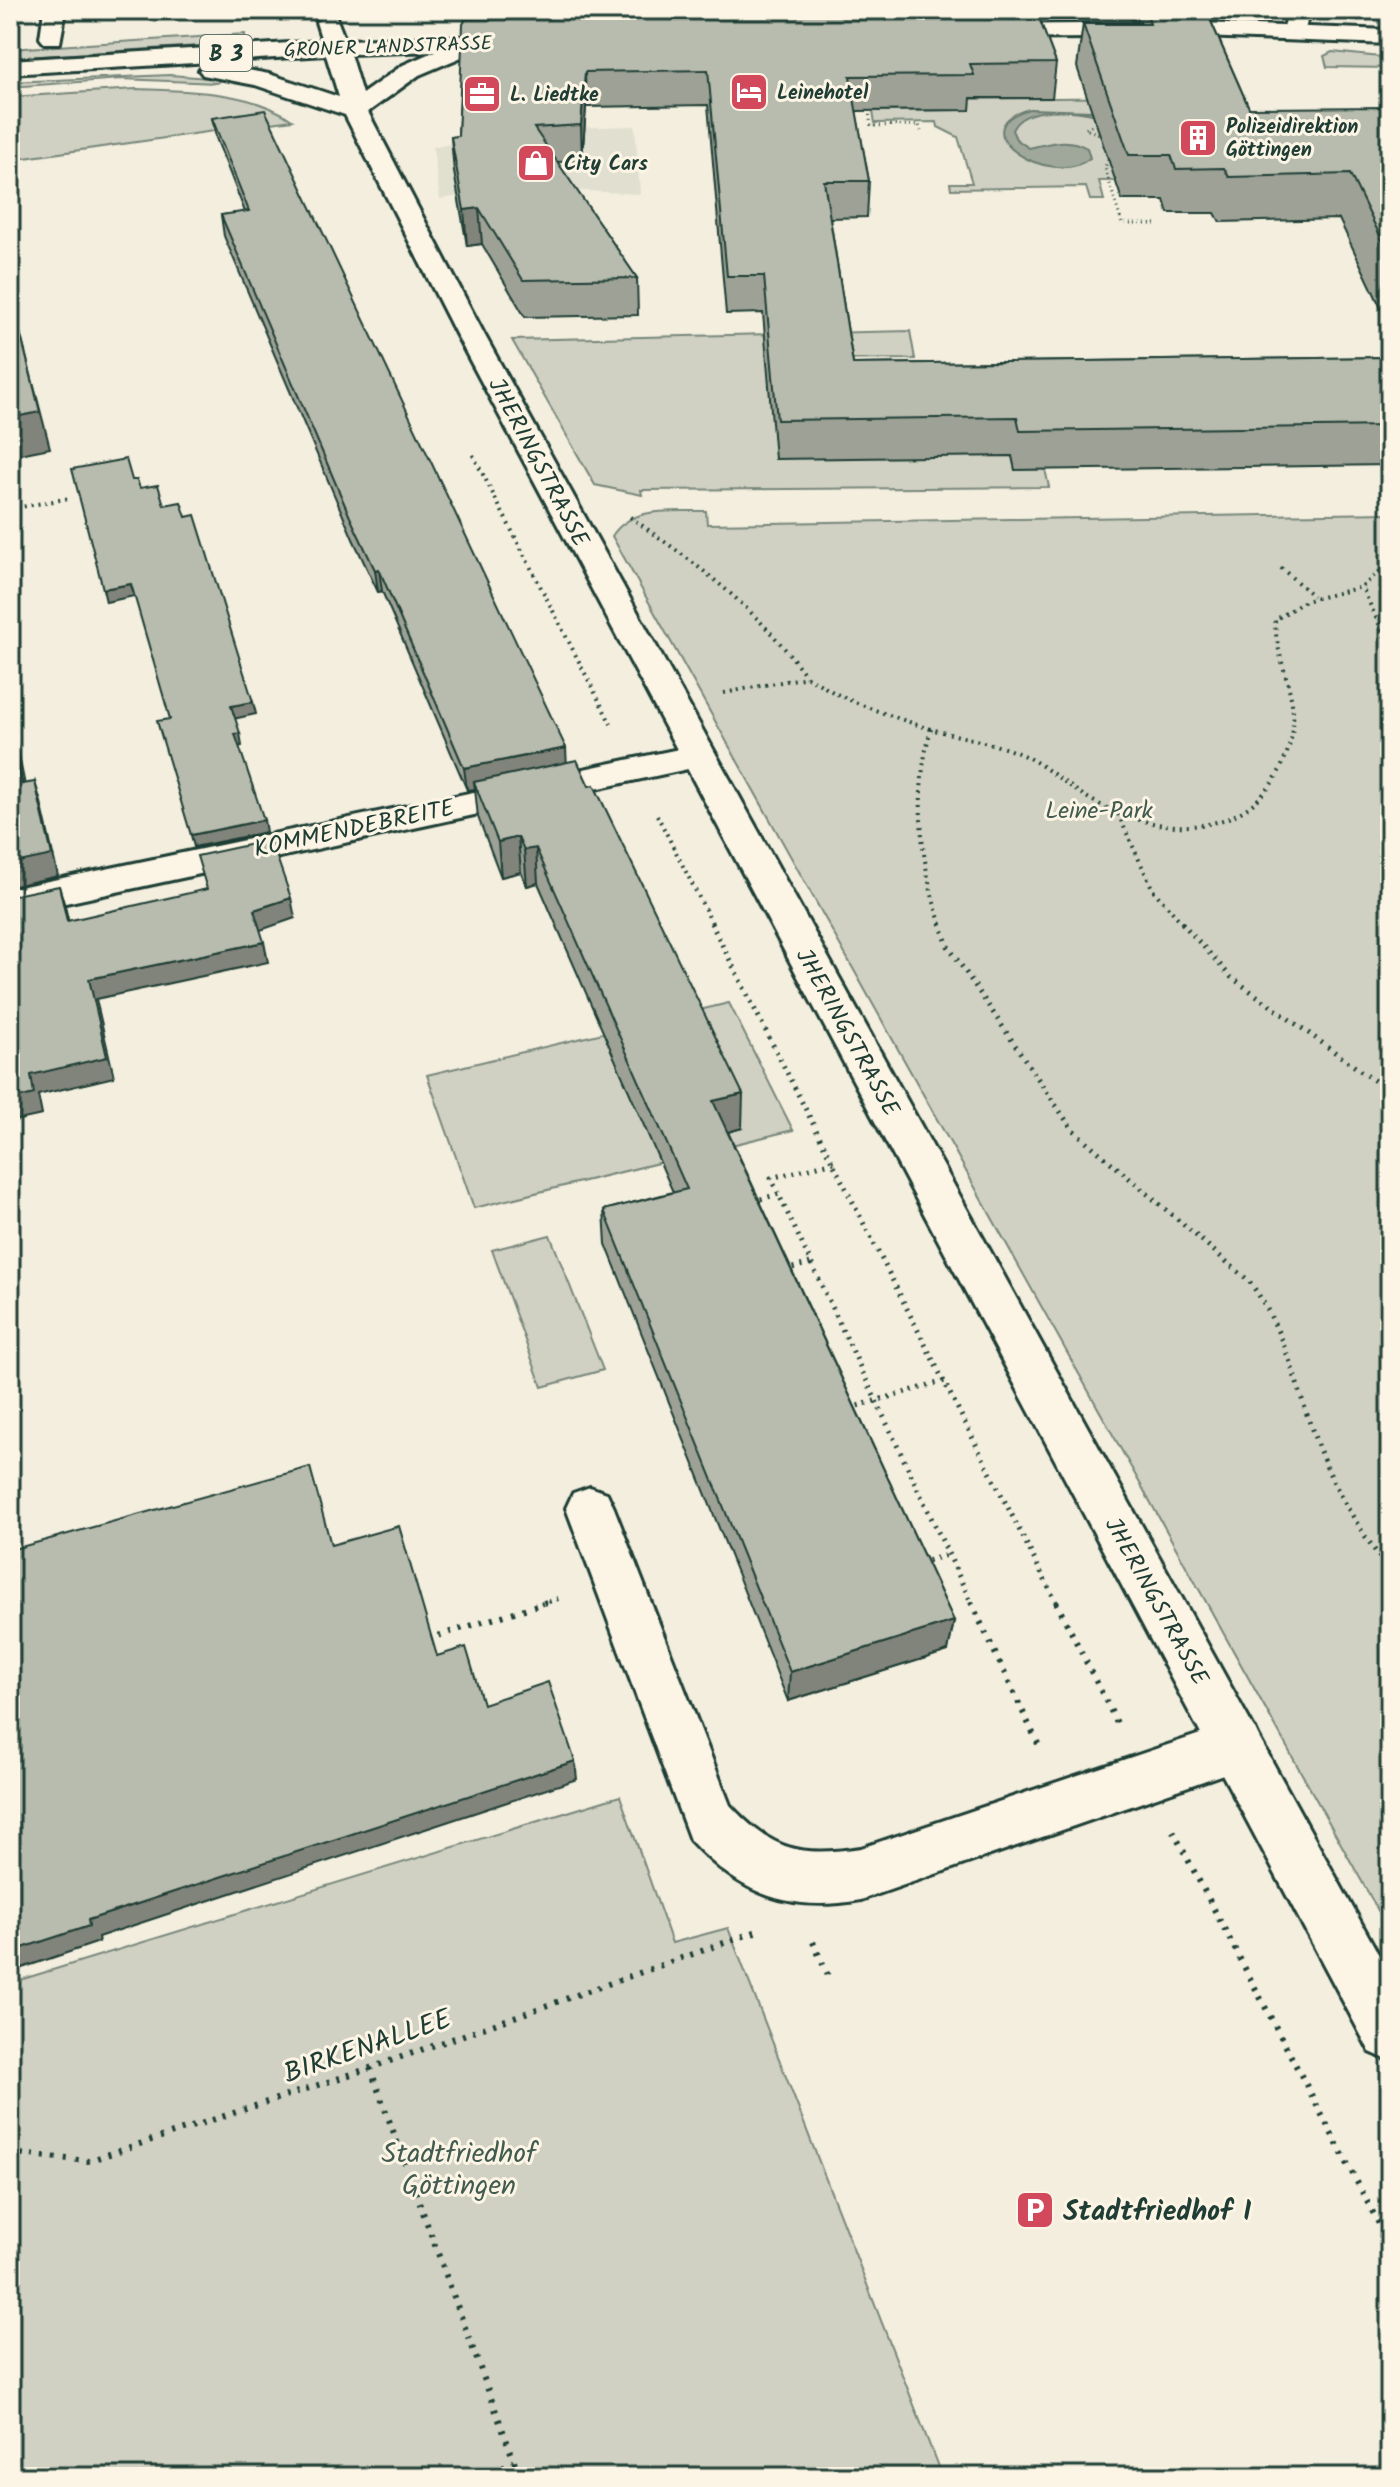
<svg xmlns="http://www.w3.org/2000/svg" width="1400" height="2487" viewBox="0 0 1400 2487" font-family="Kalam,sans-serif">
  <rect width="100%" height="100%" fill="#f3eede"/>
  <filter id="ink" filterUnits="userSpaceOnUse"><feTurbulence type="fractalNoise" baseFrequency=".0125" numOctaves="2"/><feDisplacementMap in="SourceGraphic" scale="16" xChannelSelector="R" yChannelSelector="G"/><feConvolveMatrix kernelMatrix="1 2 1 2 8 2 1 2 1" color-interpolation-filters="sRGB"/></filter>
  <g filter="url(#ink)">
    <polygon fill="#e1dfd0" points="635,126 640,194 550,189 499,190 440,199 433,147 537,129"/>
    <g fill="#d0d1c2" stroke="#78877b" stroke-width="2">
      <polygon points="245,34 245,43 10,58 10,49"/>
      <polygon points="1332,52 1390,58 1390,68 1327,67 1324,56"/>
      <polygon points="170,75 222,79 217,83 121,79 10,87 10,82"/>
      <path d="M136,89C186,91 250,90 292,120L10,160V97Z"/>
      <polygon points="1147,97 1178,180 1099,181 1104,200 1090,200 1086,187 951,189 950,183 972,183 958,137 938,127 937,122 875,123 873,111 969,110 967,99"/>
      <polygon points="910,331 915,359 803,360 1012,456 1015,469 1045,469 1049,487 641,490 642,495 595,485 512,340"/>
      <path d="M706,511L707,524L1390,513V1932L612,536C632,505 673,512 706,511Z"/>
      <polygon points="729,1003 793,1130 474,1208 427,1075"/>
      <polygon points="550,1235 603,1370 542,1387 492,1250"/>
      <polygon points="620,1796 672,1943 728,1928 942,2477 10,2477 10,1983"/>
    </g>
    <path fill="#a0a89b" stroke="#6c7d72" stroke-width="2" d="M1029,109L1093,111L1097,115C1074,110 1024,104 1012,130L1016,139L1029,148C1049,144 1066,136 1087,148L1090,158C1051,190 956,130 1029,109Z"/>
    <g fill="none" stroke-linecap="round" stroke-linejoin="round">
      <g stroke="#1f3d34" stroke-width="6">
        <g id="minor">
          <polygon points="44,10 66,10 60,43 44,43 40,38"/>
          <polygon points="1288,10 1310,10 1303,37 1287,37 1283,32"/>
          <polygon points="698,745 711,748 716,756 711,764 10,915 10,889"/>
          <path d="M590,1487L607,1493L614,1508L730,1805C773,1851 799,1857 861,1848L1236,1722L1255,1729L1262,1746L1255,1763L861,1900C788,1913 740,1894 690,1840L566,1508L573,1493Z"/>
        </g>
      </g>
      <g stroke="#1f3d34" stroke-width="6">
        <g id="major">
          <path d="M328,15L336,17L345,40L523,35L535,42L523,49L467,51L464,56L419,75L368,112L484,334L1390,1975V2061L1370,2052L456,334L345,115L255,85L203,75L199,70L211,63L269,74L339,97L326,55L10,74V60L322,41L316,22ZM435,51L403,65L362,94L350,54Z"/>
          <polygon points="1201,23 1390,30 1390,44 1201,37 984,39 972,32 984,25"/>
        </g>
      </g>
      <g stroke="#1f3d34" stroke-width="3" stroke-dasharray="1 4" stroke-linecap="butt">
        <polyline points="868,105 871,126 919,125 921,131"/>
        <polyline points="1100,121 1085,129 1105,136"/>
        <polyline points="1109,155 1105,168 1122,224 1158,224"/>
      </g>
      <g stroke="#1f3d34" stroke-width="4" stroke-dasharray="2 5" stroke-linecap="butt">
        <polyline points="473,455 611,724"/>
        <polyline points="10,509 70,498"/>
        <path d="M630,517C696,563 759,610 806,676"/>
        <polyline points="1390,562 1362,587 1390,648"/>
        <polyline points="1281,568 1313,596"/>
        <path d="M724,693L807,677C818,682 828,690 839,695C864,707 892,716 918,725C951,736 986,740 1018,753C1047,765 1068,788 1095,802C1171,843 1267,838 1291,739C1301,699 1275,660 1275,620L1305,601L1362,587"/>
        <path d="M931,729C913,791 920,864 941,925"/>
        <polyline points="1118,814 1153,890 1184,925"/>
        <polyline points="657,815 713,925"/>
      </g>
      <g stroke="#1f3d34" stroke-width="5" stroke-dasharray="2 6" stroke-linecap="butt">
        <polyline points="711,923 1057,1604"/>
        <path d="M940,923L948,946L1072,1129L1249,1281C1290,1336 1298,1400 1324,1461C1341,1501 1365,1537 1390,1572"/>
        <polyline points="1182,923 1231,977 1390,1092"/>
        <polyline points="834,1162 771,1178 972,1604"/>
        <polyline points="753,1201 779,1194"/>
        <polyline points="785,1270 811,1263"/>
        <polyline points="850,1408 945,1381"/>
        <polyline points="920,1563 950,1554"/>
        <polyline points="541,1604 560,1598"/>
      </g>
      <g stroke="#1f3d34" stroke-width="6" stroke-dasharray="3 8" stroke-linecap="butt">
        <polyline points="971,1602 1040,1748"/>
        <polyline points="1056,1602 1117,1723"/>
        <polyline points="428,1639 547,1602"/>
        <polyline points="1173,1831 1390,2245"/>
        <polyline points="813,1942 829,1978"/>
        <polyline points="370,2068 520,2477"/>
        <polyline points="10,2153 88,2161 370,2068 758,1931"/>
        <polyline points="483,2477 514,2461"/>
      </g>
      <use href="#minor" fill="#fcf5e5" fill-rule="evenodd"/>
      <use href="#major" fill="#fcf5e5" fill-rule="evenodd"/>
    </g>
    <g fill="#9ea296" stroke="#1f3d34" stroke-width="2">
      <polygon points="465,10 1036,10 1056,63 1052,98 971,98 970,110 856,111 869,181 867,217 830,218 853,364 1390,357 1390,465 1015,470 1012,456 775,459 763,313 726,314 708,105 586,107 582,161 557,162 637,278 638,315 525,317 482,244 467,246 454,172 451,137 458,136"/>
      <polygon points="1130,10 1206,10 1249,108 1390,112 1390,327 1339,219 1220,222 1215,213 1168,213 1164,200 1122,200 1077,67 1083,24 1140,24 1141,21 1132,21"/>
      <polygon points="212,118 566,748 566,762 742,1128 728,1132 954,1621 948,1651 788,1701 606,1244 604,1210 673,1192 538,883 527,886 521,872 501,877 478,817 475,789 467,790 382,591 378,592 353,539 224,236 221,215 245,212 216,138"/>
    </g>
    <g fill="#81847a" stroke="#1f3d34" stroke-width="2">
      <polygon points="10,10 41,10 10,13"/>
      <polygon points="585,72 586,107 582,161 581,125"/>
      <polygon points="479,208 482,244 467,246 464,210"/>
      <polygon points="16,317 50,448 10,456 10,418"/>
      <polygon points="379,569 382,591 378,592 375,570"/>
      <polygon points="131,584 134,596 106,602 103,589"/>
      <polygon points="253,702 256,714 233,719 231,706"/>
      <polygon points="10,720 16,741 29,805 22,784"/>
      <polygon points="240,733 242,746 237,747 235,734"/>
      <polygon points="566,748 567,769 474,782 475,789 467,790 464,768"/>
      <polygon points="35,782 41,802 58,876 10,887 10,864"/>
      <polygon points="264,820 266,832 194,847 191,835"/>
      <polygon points="518,837 521,872 501,877 498,842"/>
      <polygon points="536,848 538,883 527,886 524,850"/>
      <polygon points="59,886 65,906 73,941 67,921"/>
      <polygon points="291,898 295,918 258,931 254,910"/>
      <polygon points="264,942 268,962 96,999 114,1077 38,1095 42,1115 10,1122 10,1100 31,1075 89,979"/>
      <polygon points="743,1094 742,1128 713,1136 713,1101"/>
      <polygon points="954,1621 948,1651 788,1701 790,1672"/>
      <polygon points="575,1761 577,1779 98,1937 99,1942 10,1972 10,1952 88,1920"/>
    </g>
    <g fill="#b8bcae" stroke="#1f3d34" stroke-width="2">
      <polygon points="465,10 673,10 465,15"/>
      <polygon points="890,10 1036,10 1056,63 970,64 974,75 850,76 869,181 824,181 853,364 1390,357 1390,426 1020,431 1017,417 777,420 764,276 727,276 708,70 585,72 581,125 534,128 637,278 523,280 479,208 464,210 451,137 458,136 463,24 466,19"/>
      <polygon points="1146,10 1206,10 1249,108 1387,107 1390,112 1390,256 1350,174 1229,177 1224,168 1176,169 1171,155 1129,155 1083,24 1150,24"/>
      <polygon points="265,110 566,748 464,768 379,569 375,570 350,517 221,215 249,211 212,118"/>
      <polygon points="10,292 40,412 10,418"/>
      <polygon points="126,459 132,480 137,480 140,488 158,485 164,505 181,502 186,517 195,515 253,702 231,706 240,733 235,734 264,820 191,835 157,721 170,719 131,584 103,589 72,469"/>
      <polygon points="10,720 22,784 35,782 52,855 10,864"/>
      <polygon points="577,760 589,786 594,785 743,1094 713,1101 954,1621 790,1672 604,1210 687,1189 536,848 524,850 518,837 498,842 474,782"/>
      <polygon points="271,840 291,898 254,910 264,942 89,979 107,1057 31,1075 34,1094 10,1100 10,896 59,886 67,921 207,889 197,856"/>
      <polygon points="310,1467 331,1545 399,1526 437,1656 466,1647 483,1704 548,1682 575,1761 88,1920 89,1926 10,1952 10,1550"/>
    </g>
  </g>
  <defs>
    <g id="hotel-square" transform="scale(2)"><rect x="-9" y="-9" width="18" height="18" rx="4" fill="#d1495b" stroke="#fcf5e5"/><path d="M-6-4.5h1.5V1H6V5H4.5V3h-9V5H-6ZM-4 0a1.8 1.8 0 1 1 3.6 0ZM.5 0V-2.5h3Q6-2.5 6 0Z" fill="#fff"/></g>
    <g id="office-square" transform="scale(2)"><rect x="-9" y="-9" width="18" height="18" rx="4" fill="#d1495b" stroke="#fcf5e5"/><path d="M-6-3h4V-5.5h4V-3h4V5H-6ZM-1-4.5V-3h2v-1.5ZM-6 0V1H6V0Z" fill="#fff"/></g>
    <g id="building-square" transform="scale(2)"><rect x="-9" y="-9" width="18" height="18" rx="4" fill="#d1495b" stroke="#fcf5e5"/><path d="M-4-6H4V6H1V3H-1V6H-4ZM-2.5-4.3h1.7v1.8h-1.7ZM.8-4.3h1.7v1.8H.8ZM-2.5-1h1.7V.8h-1.7ZM.8-1h1.7V.8H.8Z" fill="#fff"/></g>
    <g id="shop-square" transform="scale(2)"><rect x="-9" y="-9" width="18" height="18" rx="4" fill="#d1495b" stroke="#fcf5e5"/><path d="M-5-2.5h2.3a2.7 3.5 0 0 1 5.4 0H5L5.5 6h-11ZM-1.5-2.5h3a1.5 2.3 0 0 0-3 0Z" fill="#fff"/></g>
    <g id="parking-square" transform="scale(2)"><rect x="-9" y="-9" width="18" height="18" rx="4" fill="#d1495b" stroke="#fcf5e5"/><path d="M-3.5-5.5H1a3.5 3.5 0 0 1 0 7H-1V5.5H-3.5ZM-1-3.4V-.6H.8a1.4 1.4 0 0 0 0-2.8Z" fill="#fff"/></g>
  </defs>
  <g fill-rule="evenodd">
    <use href="#hotel-square" x="749" y="92"/>
    <use href="#office-square" x="482" y="94"/>
    <use href="#building-square" x="1198" y="138"/>
    <use href="#shop-square" x="536" y="163"/>
    <use href="#parking-square" x="1035" y="2210"/>
  </g>
  <g text-anchor="middle" stroke-width="6" stroke-linejoin="round" paint-order="stroke">
    <g font-size="20" fill="#1f3d34" stroke="#fcf5e5">
      <text transform="translate(388 46) rotate(-2)" y="7">GRONER LANDSTRASSE</text>
    </g>
    <g font-size="20" font-weight="bold" fill="#1f3d34" stroke="#fcf5e5" text-anchor="start">
      <text x="777" y="99">Leinehotel</text>
      <text x="510" y="101">L. Liedtke</text>
      <text x="1226" y="133">Polizeidirektion<tspan x="1226" dy="23">Göttingen</tspan></text>
      <text x="564" y="170">City Cars</text>
    </g>
    <rect fill="#fcf5e5" stroke="#617469" stroke-width="2" x="200" y="35" width="52" height="36" rx="6"/>
    <g font-size="22" font-weight="bold" fill="#1f3d34">
      <text x="226" y="61">B 3</text>
    </g>
    <g font-size="24" fill="#1f3d34" stroke="#fcf5e5">
      <text transform="translate(539 462) rotate(62)" y="8">JHERINGSTRASSE</text>
      <text transform="translate(354 828) rotate(-12)" y="8">KOMMENDEBREITE</text>
      <text transform="translate(848 1032) rotate(61)" y="8">JHERINGSTRASSE</text>
      <text transform="translate(1157 1601) rotate(61)" y="8">JHERINGSTRASSE</text>
    </g>
    <g font-size="24" fill="#425b50" stroke="#fcf5e5">
      <text x="1099" y="818">Leine-Park</text>
    </g>
    <g font-size="28" fill="#1f3d34" stroke="#fcf5e5">
      <text transform="translate(367 2045) rotate(-19)" y="10">BIRKENALLEE</text>
    </g>
    <g font-size="28" fill="#425b50" stroke="#fcf5e5">
      <text x="459" y="2162">Stadtfriedhof<tspan x="459" dy="32">Göttingen</tspan></text>
    </g>
    <g font-size="28" font-weight="bold" fill="#1f3d34" stroke="#fcf5e5" text-anchor="start">
      <text x="1063" y="2220">Stadtfriedhof I</text>
    </g>
  </g>
  <rect width="1400" height="2487" fill="none" stroke="#fcf5e5" stroke-width="40"/>
  <rect x="20" y="20" width="1360" height="2447" fill="none" stroke="#1f3d34" stroke-width="3" filter="url(#ink)"/>
</svg>
